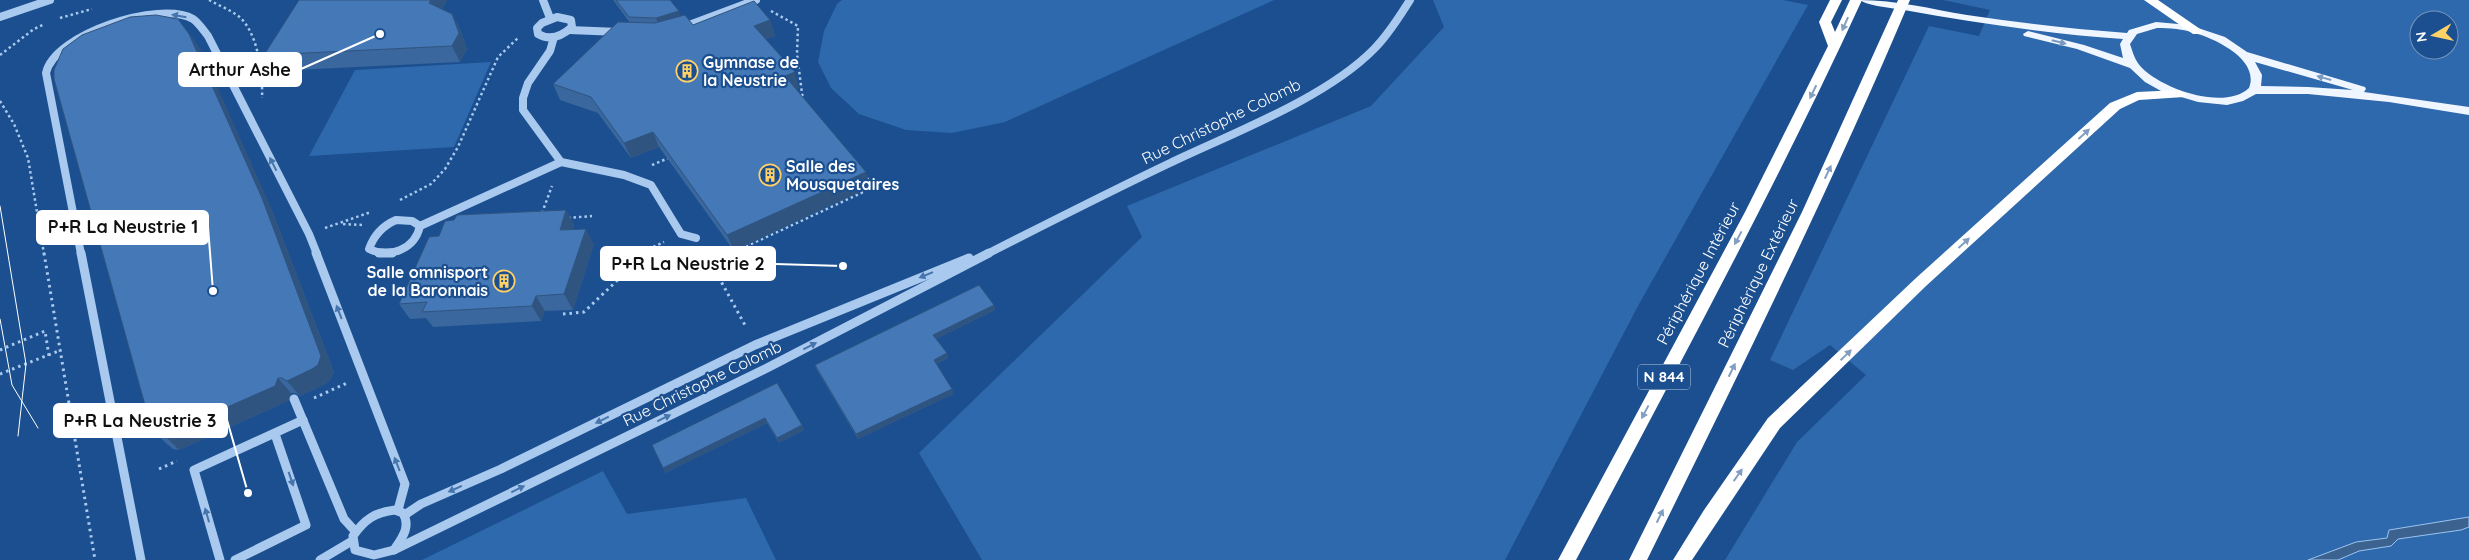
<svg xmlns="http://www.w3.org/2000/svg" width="2469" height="560" viewBox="0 0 2469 560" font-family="Quicksand,sans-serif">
  <rect width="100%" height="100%" fill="#1b4f8f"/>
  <g fill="#2e69ad" fill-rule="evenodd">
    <polygon points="842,0 1274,0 1005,122 952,133 906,130 859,114 831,88 818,62 824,31 837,4"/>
    <polygon points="1433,0 1783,0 1808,5 1638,306 1505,560 982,560 919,453 1142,237 1127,206 1371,106 1444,27"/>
    <path d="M1943,0H2469V560H1725L1797,442L1866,375L1830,345L1793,370L1770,360L1929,26L1979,36L1990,10ZM2419,20H2449V50H2419Z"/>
    <polygon points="491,62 454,147 309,156 355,70"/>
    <polygon points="603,471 627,514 746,498 776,560 422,560"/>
  </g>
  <polygon fill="#3c6290" stroke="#9cc4f0" points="2469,517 2469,527 2461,530 2398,539 2391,546 2359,551 2338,560 2308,560 2356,542 2387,538 2389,530"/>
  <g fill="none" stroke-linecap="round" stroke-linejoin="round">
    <g stroke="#a9c9ee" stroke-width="2.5" stroke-dasharray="2.5 3" stroke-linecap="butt">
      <path d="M209,0C218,5 228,9 237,15C258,30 263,74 262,98"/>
      <polyline points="771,11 798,26 797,54 803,101"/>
      <polyline points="60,18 92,9"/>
      <polyline points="0,55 34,29 45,24"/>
      <polyline points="0,101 14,124 28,158 44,254"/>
      <polyline points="652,165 671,157"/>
      <polyline points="400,200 431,184 445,169 458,147 498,57 519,37"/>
      <polyline points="542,213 552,186"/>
      <polyline points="568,218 592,216"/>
      <polyline points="343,224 362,225"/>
      <polyline points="325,228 371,212"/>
      <polyline points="709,250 732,253 872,188 873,185 866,177"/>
      <polyline points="645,254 651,248 664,242"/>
    </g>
    <g stroke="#a9c9ee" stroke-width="3" stroke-dasharray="2.5 4" stroke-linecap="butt">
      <polyline points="44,253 95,560"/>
      <polyline points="706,254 746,327"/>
      <polyline points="563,314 584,312 646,253"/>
      <polyline points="0,350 45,331 49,356"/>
      <polyline points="0,374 61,350"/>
      <polyline points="314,398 347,383"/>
      <polyline points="159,469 177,461"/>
    </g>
    <g stroke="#a9c9ee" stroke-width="8">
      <polyline points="543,0 550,18"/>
      <polyline points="0,17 50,0"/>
      <path d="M557,17L571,20L572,27C562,36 550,41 538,34L537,28L542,23Z"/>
      <polyline points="681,28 756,0"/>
      <polyline points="569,30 619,32"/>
      <polyline points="554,37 550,51 528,83 523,98 523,110 561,162 624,175 651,185 681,234 696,238"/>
      <path d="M396,220L412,221L420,226C415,249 390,259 369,249C374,235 382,226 396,220Z"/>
      <polyline points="420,226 561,162"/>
      <path d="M81,254L46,73C54,34 160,0 193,19C198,22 204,31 208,36L309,234L317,254"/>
      <path d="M987,254C1048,223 1109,192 1170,163C1233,133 1326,98 1374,49C1389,34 1399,17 1410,0"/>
    </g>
    <g stroke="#a9c9ee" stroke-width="9">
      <polyline points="81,253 141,560"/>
      <polyline points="316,253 405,484 398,510"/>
      <polyline points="379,253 392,253"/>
      <polyline points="294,399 344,519 355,531"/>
      <path d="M395,510L403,513C411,527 402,538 394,550L374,555L355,550L353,536C364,520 375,512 395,510Z"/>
      <polyline points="406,514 421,504 501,469 755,345 969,258"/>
      <polyline points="394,550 767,368 989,253"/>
      <polyline points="220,560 194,470 303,420"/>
      <polyline points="235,560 306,525 275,434"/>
      <polyline points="320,560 352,541"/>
    </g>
    <path fill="#f0f6ff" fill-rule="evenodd" d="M1860,0C1896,0 1931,9 1967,15C2020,23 2073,29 2127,33L2129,30L2156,22L2189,25L2225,37L2247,52L2365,87L2366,89L2364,92L2469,107V115L2389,102L2308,94H2256L2243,101L2227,105L2198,102L2161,91L2145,82L2130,68L2077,49L2024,36L2023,34L2028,31L2084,45L2123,58L2120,44L2123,39C2049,34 1977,23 1904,10C1893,8 1867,6 1860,0ZM2157,28C2170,28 2183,29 2195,33C2216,39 2260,60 2249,88C2224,111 2163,89 2142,68C2135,61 2133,53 2130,44L2137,34ZM2255,62L2353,90L2308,87L2261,86L2262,75Z"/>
    <g fill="#fff" fill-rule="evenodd">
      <path d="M1830,0H1842L1831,22L1835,32L1850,0H1862C1775,189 1674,374 1576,560H1558L1745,212L1828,46L1819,22Z"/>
      <path d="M1898,0H1910C1830,190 1738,375 1647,560H1629L1802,212Z"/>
      <polygon points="2144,0 2158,0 2203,31 2201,34 2193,34"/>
      <polygon points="2179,90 2186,94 2184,97 2139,100 2120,109 1926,286 1780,428 1692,560 1673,560 1704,510 1768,418 1916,278 2110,103 2137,92"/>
    </g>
    <g stroke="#fff" stroke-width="1">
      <polyline points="0,206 26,364 18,436"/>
      <polyline points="0,319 12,385 38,428"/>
    </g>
  </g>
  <g fill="#3a679d">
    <polygon points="447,0 442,9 452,14 460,29 467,49 460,62 274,71 264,55"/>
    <polygon points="613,0 670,0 681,16 693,25 770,20 775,36 766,39 799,88 796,89 870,187 734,251 659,147 631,158 598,113 560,100 553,84 630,23"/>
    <polygon points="189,34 200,49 273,213 334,372 330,380 325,384 300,396 295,393 291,393 288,401 179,450 173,449 167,444 152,430"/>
    <polygon points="566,210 574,225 573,229 594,244 573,310 545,311 541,321 433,327 426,318 410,319 399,304 439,236"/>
    <polygon points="994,305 995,310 936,339 947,353 948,358 936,364 952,389 953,394 858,439 817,370 815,365"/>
    <polygon points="777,383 802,425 804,430 779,443 767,423 665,473 663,468"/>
  </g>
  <g fill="#305480">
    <polygon points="431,0 447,0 438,18 429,3"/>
    <polygon points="679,11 683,21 659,27 656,18"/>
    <polygon points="452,14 460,29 467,49 460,62 452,46"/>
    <polygon points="770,20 775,36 759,42 754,26"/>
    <polygon points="189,34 200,49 273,213 334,372 330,380 325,384 300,396 287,381"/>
    <polygon points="795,72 799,88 790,92 785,76"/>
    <polygon points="653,132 659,147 631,158 624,143"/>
    <polygon points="866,172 870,187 734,251 727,235"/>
    <polygon points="566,210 574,225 568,245 560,230"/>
    <polygon points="586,229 594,244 573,310 564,294"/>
    <polygon points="536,296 545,311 541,321 532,306"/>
    <polygon points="994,305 995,310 934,340 933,335"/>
    <polygon points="947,353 948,358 935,364 934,360"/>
    <polygon points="278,378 291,393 288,401 179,450 164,435"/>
    <polygon points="952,389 953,394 858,439 856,434"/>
    <polygon points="765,418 767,423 665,473 663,468"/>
    <polygon points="802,425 804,430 779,443 777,438"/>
  </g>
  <g fill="#4478b7" stroke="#305480">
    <polygon points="299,0 431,0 429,3 452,14 459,33 452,46 264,55"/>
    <polygon points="616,0 670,0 679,11 656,18 629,17"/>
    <polygon points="754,1 770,20 754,26 795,72 785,76 866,172 727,235 653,132 624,143 591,97 553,84 618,22 655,23 685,15 693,25"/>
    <polygon points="156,15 178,19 189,34 262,198 321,356 318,365 312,369 287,381 282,378 278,378 275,386 164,435 158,434 152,430 54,79 54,70 63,49 82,35 130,17"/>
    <polygon points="566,210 560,230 586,229 564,294 536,296 532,306 422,312 427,302 399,304 429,237 439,236 445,221 454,220 457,215"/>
    <polygon points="979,285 994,305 933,335 947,353 934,360 952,389 856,434 815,365"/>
    <polygon points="777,383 802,425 777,438 765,418 663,468 652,445"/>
  </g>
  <defs><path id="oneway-solid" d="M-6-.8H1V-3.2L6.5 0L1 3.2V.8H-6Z" transform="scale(1.25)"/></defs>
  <g fill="#4674ac">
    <use href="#oneway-solid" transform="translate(179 16) rotate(-170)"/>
    <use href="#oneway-solid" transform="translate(273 164) rotate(-117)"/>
    <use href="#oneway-solid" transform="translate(926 275) rotate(158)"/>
    <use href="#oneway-solid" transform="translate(339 312) rotate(-111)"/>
    <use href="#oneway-solid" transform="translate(810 346) rotate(-27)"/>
    <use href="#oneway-solid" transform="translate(664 418) rotate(-26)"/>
    <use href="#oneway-solid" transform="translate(602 420) rotate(154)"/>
    <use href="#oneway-solid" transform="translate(397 464) rotate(-111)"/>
    <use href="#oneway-solid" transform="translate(291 479) rotate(71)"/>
    <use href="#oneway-solid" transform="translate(455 489) rotate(156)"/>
    <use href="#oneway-solid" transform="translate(518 489) rotate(-26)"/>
    <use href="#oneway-solid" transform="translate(207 515) rotate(-106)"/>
  </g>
  <g fill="#829ec1">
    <use href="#oneway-solid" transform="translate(1845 24) rotate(114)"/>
    <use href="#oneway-solid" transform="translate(1813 92) rotate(116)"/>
    <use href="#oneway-solid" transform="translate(2084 134) rotate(-42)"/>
    <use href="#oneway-solid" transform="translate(1828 172) rotate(-65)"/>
    <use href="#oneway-solid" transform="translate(1738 238) rotate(118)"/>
    <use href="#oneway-solid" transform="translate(1964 243) rotate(-42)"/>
    <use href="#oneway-solid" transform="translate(1846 355) rotate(-44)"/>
    <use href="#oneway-solid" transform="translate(1732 370) rotate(-64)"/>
    <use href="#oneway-solid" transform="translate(1645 412) rotate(118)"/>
    <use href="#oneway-solid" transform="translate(1738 475) rotate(-55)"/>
    <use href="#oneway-solid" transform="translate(1660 516) rotate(-64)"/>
  </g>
  <g fill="#7b9ac1">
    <use href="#oneway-solid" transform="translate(2059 42) rotate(14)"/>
    <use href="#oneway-solid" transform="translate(2324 78) rotate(-164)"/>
  </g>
  <defs>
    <g id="building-ring" transform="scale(1.125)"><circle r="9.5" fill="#1b4f8f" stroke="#ffd166" stroke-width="1.5"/><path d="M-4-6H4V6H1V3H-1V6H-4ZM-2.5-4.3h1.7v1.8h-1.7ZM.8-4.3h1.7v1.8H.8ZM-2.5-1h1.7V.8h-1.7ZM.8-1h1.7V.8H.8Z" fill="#ffd166"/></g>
  </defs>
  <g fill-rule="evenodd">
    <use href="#building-ring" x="687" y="71"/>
    <use href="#building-ring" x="770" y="175"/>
    <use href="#building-ring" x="504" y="281"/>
  </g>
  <g text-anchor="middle" stroke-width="4.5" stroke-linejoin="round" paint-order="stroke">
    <rect fill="#1b4f8f" stroke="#bbcadd" stroke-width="1" x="1638" y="364.5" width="52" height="25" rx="4"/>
    <g font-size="15" font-weight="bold" fill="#fff">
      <text x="1664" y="382">N 844</text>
    </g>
    <g font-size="16" font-weight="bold" fill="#fff" stroke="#1b4f8f" text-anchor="start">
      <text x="703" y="68">Gymnase de<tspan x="703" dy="18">la Neustrie</tspan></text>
      <text x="786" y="172">Salle des<tspan x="786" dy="18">Mousquetaires</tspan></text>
      <text x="488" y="278" text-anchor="end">Salle omnisport<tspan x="488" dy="18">de la Baronnais</tspan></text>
    </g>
    <g font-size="16" fill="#fff" stroke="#1b4f8f">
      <text transform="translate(1221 121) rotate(-26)" y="6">Rue Christophe Colomb</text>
      <text transform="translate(1698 273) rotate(-62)" y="6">Périphérique Intérieur</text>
      <text transform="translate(1758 273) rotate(-64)" y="6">Périphérique Extérieur</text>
      <text transform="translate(702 383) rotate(-26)" y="6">Rue Christophe Colomb</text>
    </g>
  </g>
  <path fill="none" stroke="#fff" stroke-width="2" d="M380 34L301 69M213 291L208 227M843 266L775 264M248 493L227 420"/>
  <g fill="#fff" stroke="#1b4f8f" stroke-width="2">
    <circle cx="380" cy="34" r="5"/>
    <circle cx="213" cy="291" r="5"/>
    <circle cx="843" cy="266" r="5"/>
    <circle cx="248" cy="493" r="5"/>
  </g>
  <g fill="#fff" stroke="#fff" stroke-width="2">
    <rect x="179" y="53" width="122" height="33" rx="5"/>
    <rect x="37" y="211" width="171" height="33" rx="5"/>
    <rect x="601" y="247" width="174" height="33" rx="5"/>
    <rect x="54" y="404" width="173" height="33" rx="5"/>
  </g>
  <g font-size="18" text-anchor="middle" font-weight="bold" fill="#111">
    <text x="240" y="76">Arthur Ashe</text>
    <text x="123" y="233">P+R La Neustrie 1</text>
    <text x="688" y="270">P+R La Neustrie 2</text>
    <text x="140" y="427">P+R La Neustrie 3</text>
  </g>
  <g transform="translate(2434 35) rotate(261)"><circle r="24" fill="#1b4f8f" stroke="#7695bc"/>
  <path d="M0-4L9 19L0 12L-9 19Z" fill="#ffd166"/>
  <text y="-8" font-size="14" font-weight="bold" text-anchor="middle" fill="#ffffff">N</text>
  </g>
</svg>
